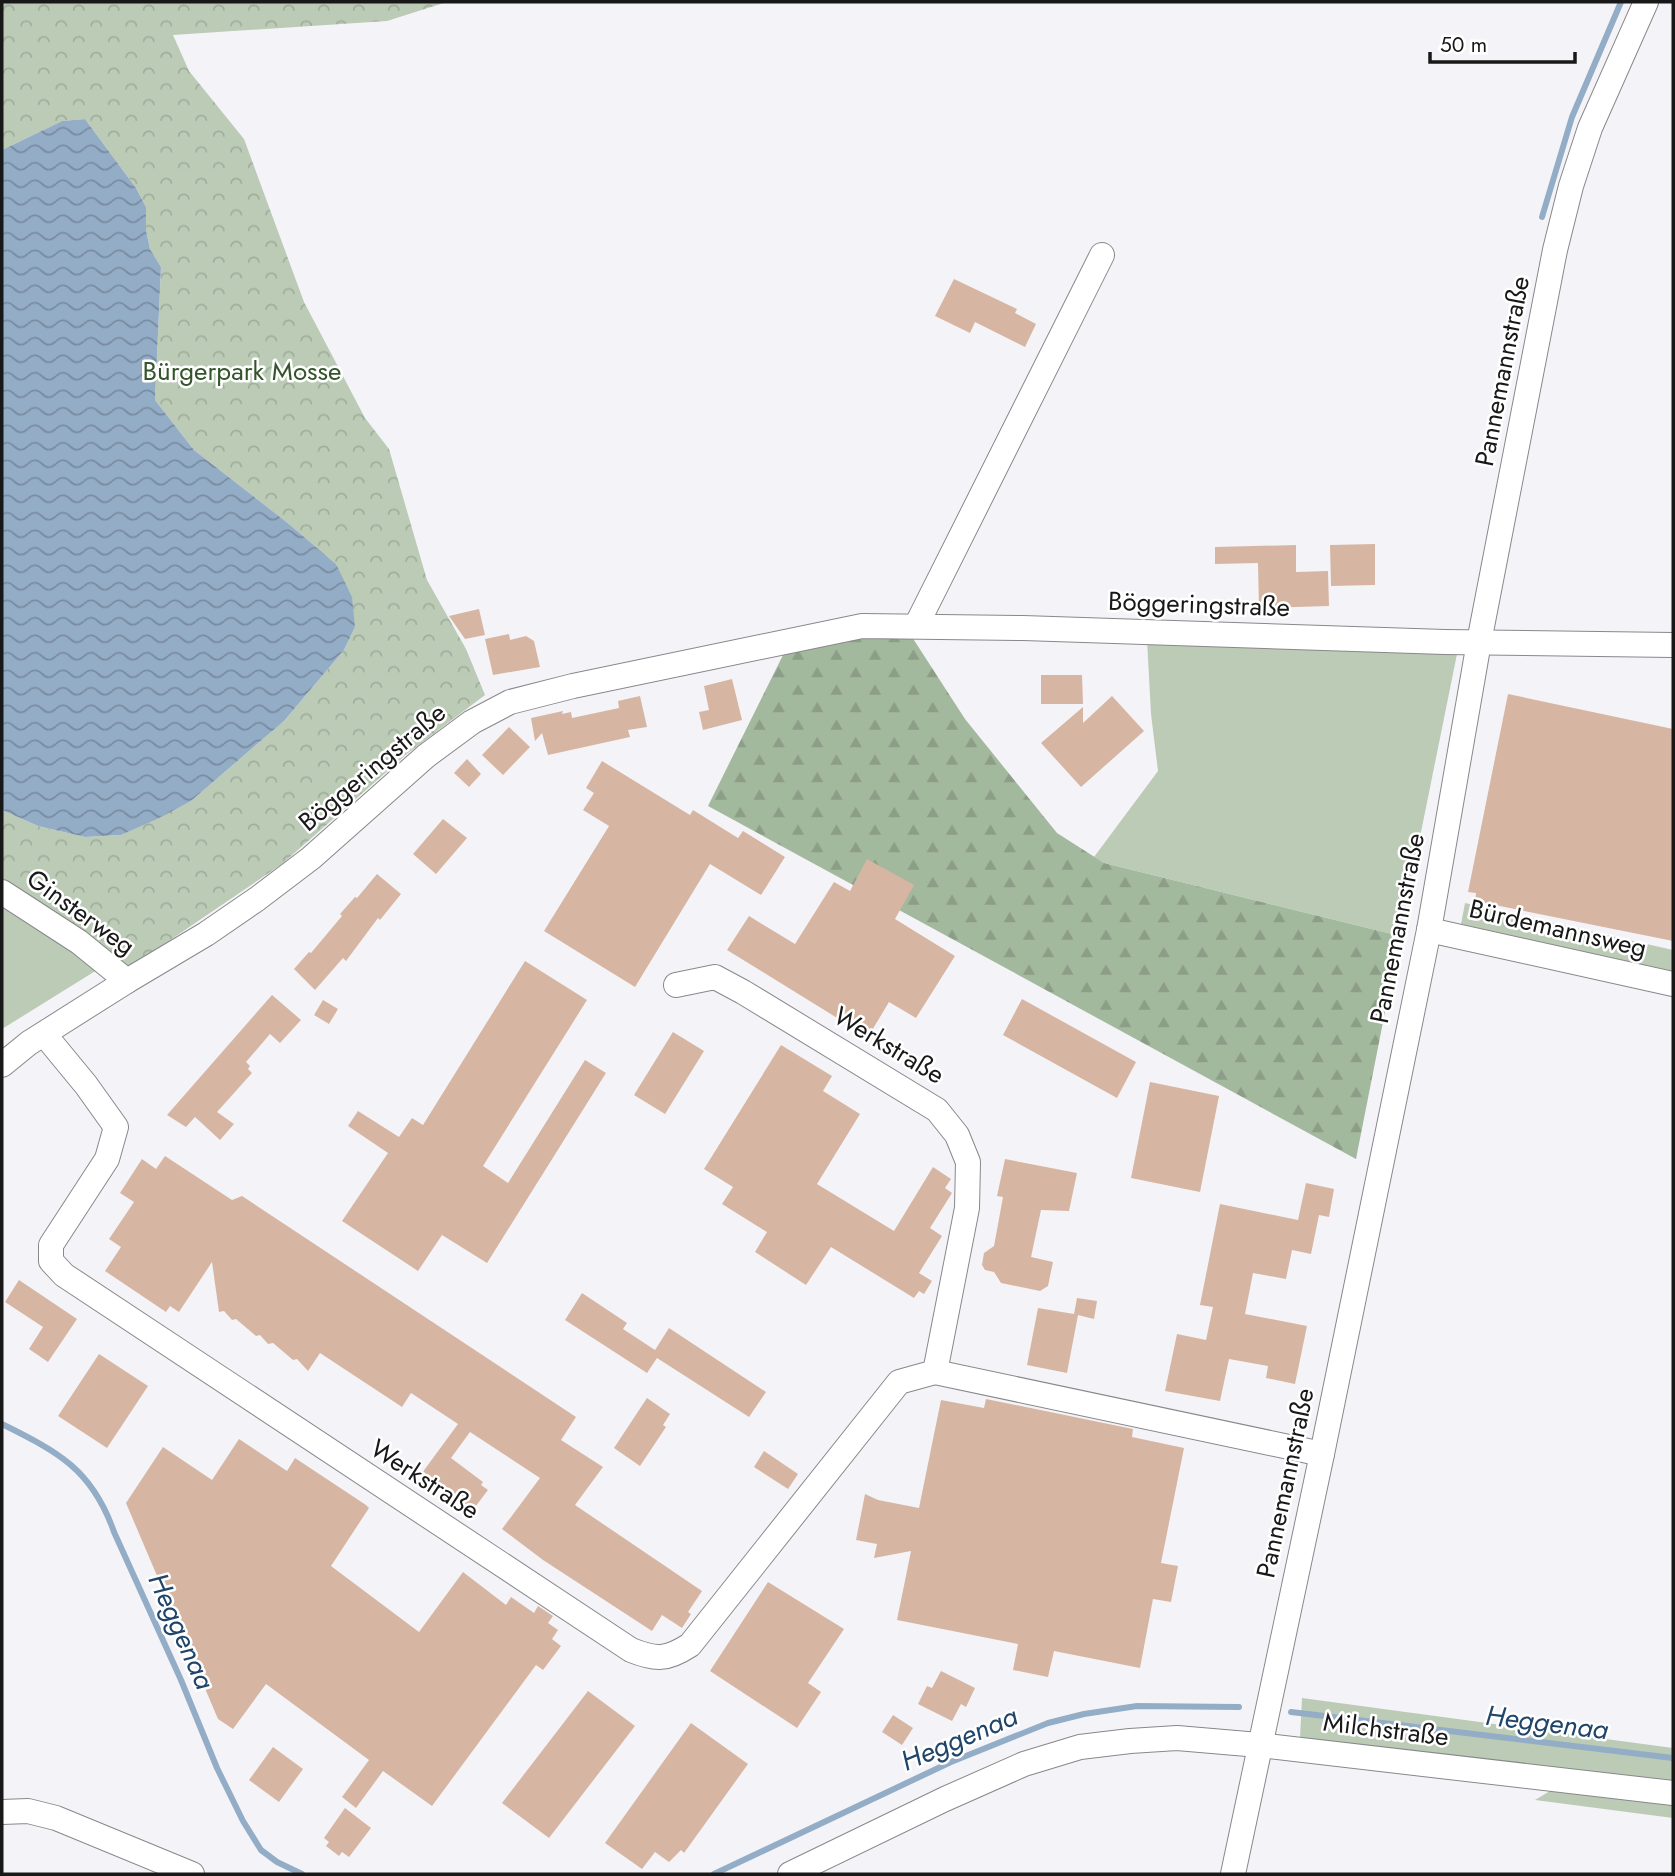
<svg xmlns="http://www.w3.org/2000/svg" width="1675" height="1876" viewBox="0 0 1675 1876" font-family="Jost,sans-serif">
  <defs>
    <pattern id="forest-firs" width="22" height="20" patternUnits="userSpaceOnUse" patternTransform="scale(1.75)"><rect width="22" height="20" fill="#a3b99d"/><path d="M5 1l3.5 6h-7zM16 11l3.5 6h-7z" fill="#8c9e87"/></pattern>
    <pattern id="park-crowns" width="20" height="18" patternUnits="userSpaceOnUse" patternTransform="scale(1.75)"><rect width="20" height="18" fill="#bbcbb6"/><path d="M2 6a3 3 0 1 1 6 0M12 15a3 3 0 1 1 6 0" fill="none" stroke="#a0ae9c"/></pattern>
    <pattern id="water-waves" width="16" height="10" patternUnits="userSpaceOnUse" patternTransform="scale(1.75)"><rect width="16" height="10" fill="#94adc7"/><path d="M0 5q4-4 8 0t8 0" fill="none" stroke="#788ca1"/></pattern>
  </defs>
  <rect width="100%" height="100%" fill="#f4f4f8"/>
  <g fill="#bbcbb6">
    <polygon points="1147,640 1251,647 1457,654 1400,936 1104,863 1094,857 1158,771 1151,714"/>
    <polygon points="2,902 97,970 2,1029"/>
    <polygon points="1465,903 1673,950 1673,973 1461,924"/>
    <polygon points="1302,1698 1673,1748 1673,1782 1300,1738"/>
    <polygon points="1555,1788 1673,1800 1673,1818 1535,1800"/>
  </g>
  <polygon fill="url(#forest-firs)" points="884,633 912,637 965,719 1057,833 1104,863 1400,936 1356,1159 708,806 786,649"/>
  <polygon fill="url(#park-crowns)" points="2,2 447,2 387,21 173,35 189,71 244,139 304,302 365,418 389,449 427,580 466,649 485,695 408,753 282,864 129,968 2,883 2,810 38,826 85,837 121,835 191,801 284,721 344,650 355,627 336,564 289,524 194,450 155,400 161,267 150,249 146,230 146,207 136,188 85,119 62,121 2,150"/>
  <polygon fill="url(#water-waves)" points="85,119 136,188 146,207 146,230 150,249 161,267 155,400 194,450 289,524 336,564 352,597 355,627 344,650 284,721 191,801 159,818 121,835 85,837 38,826 2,810 2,150 62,121"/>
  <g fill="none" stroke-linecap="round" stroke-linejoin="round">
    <g stroke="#94adc7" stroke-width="6">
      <polyline points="1542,217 1572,117 1621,2"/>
      <path d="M2,1424C58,1452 92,1469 114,1532L181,1680L217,1768L243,1821L261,1850L277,1862L302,1874"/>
      <polyline points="1291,1712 1673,1758"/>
      <polyline points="714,1874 951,1762 1048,1723 1084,1714 1137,1706 1239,1707"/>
    </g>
  </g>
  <g fill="#d7b5a3">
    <polygon points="954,279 1017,309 1015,313 1036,324 1025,347 975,322 970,333 935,316"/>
    <polygon points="1375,544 1375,585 1331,586 1330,545"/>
    <polygon points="1296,545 1296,572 1328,571 1329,606 1259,608 1258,563 1215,564 1215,547"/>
    <polygon points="479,609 485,635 465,639 449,616"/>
    <polygon points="509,634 510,640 526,636 534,641 540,667 493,675 485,639"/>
    <polygon points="1041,675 1082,675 1083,704 1041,704"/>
    <polygon points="732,679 742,720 703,730 699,712 709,710 704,686"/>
    <polygon points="1508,694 1673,729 1673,941 1475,901 1476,893 1468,892"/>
    <polygon points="640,696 647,727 628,730 630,737 548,755 542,733 535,741 531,718 563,711 562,714 571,712 572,718 619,708 618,701"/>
    <polygon points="1112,696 1144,731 1081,787 1041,743 1083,707 1083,723"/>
    <polygon points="509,727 530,747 503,775 482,755"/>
    <polygon points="467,759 481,774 469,787 454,773"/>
    <polygon points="602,761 690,815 693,810 738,838 743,831 785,857 761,895 710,864 635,987 544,931 609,826 583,810 594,793 586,788"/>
    <polygon points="443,819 467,838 436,874 413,854"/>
    <polygon points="867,859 914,885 895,919 955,956 916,1018 889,1002 868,1037 727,950 749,916 795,944 834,882 850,891"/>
    <polygon points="377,874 401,894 380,920 378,918 346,961 343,958 315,990 294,969 309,952 311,953 342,916 340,914 355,897 357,898"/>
    <polygon points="525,961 587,1000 483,1166 508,1183 585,1060 606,1073 487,1263 442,1235 418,1271 342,1221 388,1153 348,1126 358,1111 399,1137 412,1118 423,1125"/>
    <polygon points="272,995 301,1020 280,1043 270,1034 246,1062 250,1066 248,1069 252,1073 217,1112 234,1124 220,1140 195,1117 186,1127 167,1115"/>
    <polygon points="1022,999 1136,1062 1117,1098 1003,1035"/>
    <polygon points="323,1000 338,1009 329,1024 314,1015"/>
    <polygon points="673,1032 704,1051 665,1114 634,1095"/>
    <polygon points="781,1045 832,1076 823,1091 860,1114 817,1184 894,1231 933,1167 951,1179 945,1188 952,1193 930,1228 942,1236 919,1273 932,1281 924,1294 919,1291 914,1298 831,1247 806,1285 755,1252 767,1232 722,1204 733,1187 704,1169"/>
    <polygon points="1150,1082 1219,1096 1200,1192 1131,1178"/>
    <polygon points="165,1156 232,1200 242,1196 576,1417 561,1440 603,1467 575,1505 702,1591 688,1612 691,1614 682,1628 662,1615 652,1631 543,1560 502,1529 540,1478 470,1432 451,1458 483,1482 481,1485 488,1490 472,1511 465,1505 464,1507 431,1483 433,1481 422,1473 458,1424 411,1393 402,1407 320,1353 308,1371 297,1359 293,1360 273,1343 268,1344 260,1335 256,1336 236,1319 232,1320 224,1311 219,1312 212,1262 179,1312 170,1306 166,1312 105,1271 121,1247 109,1239 134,1202 120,1193 142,1159 156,1169"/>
    <polygon points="1005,1159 1077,1173 1069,1211 1041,1210 1031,1257 1053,1262 1048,1286 1040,1291 1001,1283 994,1272 985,1270 982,1265 984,1253 994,1246 1003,1197 997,1196"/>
    <polygon points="1306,1183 1334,1189 1329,1217 1319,1215 1311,1254 1292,1250 1286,1279 1253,1273 1245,1314 1307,1326 1295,1384 1266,1378 1268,1366 1229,1359 1220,1401 1165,1391 1177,1334 1206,1340 1213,1307 1200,1305 1220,1204 1298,1220"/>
    <polygon points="19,1280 77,1319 48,1362 29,1349 43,1327 5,1302"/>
    <polygon points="582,1293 627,1323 623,1329 655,1350 669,1328 766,1392 749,1417 657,1358 647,1373 565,1320"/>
    <polygon points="1077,1298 1097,1301 1094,1319 1078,1315 1067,1373 1027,1365 1038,1308 1074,1314"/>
    <polygon points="99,1354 148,1386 107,1448 58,1416"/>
    <polygon points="647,1398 670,1414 663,1425 666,1427 640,1466 614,1448"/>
    <polygon points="986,1399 1133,1429 1132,1437 1184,1448 1161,1563 1178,1566 1171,1602 1153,1599 1140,1668 1054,1651 1048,1677 1013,1670 1018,1644 897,1620 911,1551 874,1558 877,1544 856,1540 865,1494 878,1500 919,1508 941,1400 984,1408"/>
    <polygon points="239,1439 287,1471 295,1458 366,1505 369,1508 331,1566 419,1632 463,1572 506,1605 511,1597 534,1613 538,1606 553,1616 548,1623 558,1630 552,1639 561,1646 543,1670 536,1665 432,1806 383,1771 356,1808 342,1797 369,1760 266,1684 233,1729 218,1719 126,1503 163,1447 212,1480"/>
    <polygon points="764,1451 798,1474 788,1489 754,1467"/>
    <polygon points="768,1582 844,1629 808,1683 821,1692 797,1728 710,1671"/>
    <polygon points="941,1671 975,1688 966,1707 961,1704 952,1721 918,1704 927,1686 932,1688"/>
    <polygon points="588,1691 635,1726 549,1838 502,1803"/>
    <polygon points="893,1715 913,1728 902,1745 882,1732"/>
    <polygon points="691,1723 748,1764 684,1853 681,1850 669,1862 655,1852 642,1869 605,1843"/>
    <polygon points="273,1747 303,1769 279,1802 249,1780"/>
    <polygon points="345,1808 371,1828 349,1857 342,1852 339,1856 326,1846 329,1842 324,1838"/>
  </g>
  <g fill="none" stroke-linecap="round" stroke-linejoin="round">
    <g stroke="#88888b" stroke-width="26">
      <g id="minor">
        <polyline points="916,626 1102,255"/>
        <polyline points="2,892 79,942 127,981"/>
        <polyline points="1429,930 1673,984"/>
        <path d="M44,1034L86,1085L116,1127L107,1159L51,1245V1261L64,1275L631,1650C656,1660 667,1660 690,1645L899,1382L935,1372L967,1208L968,1162L957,1135L937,1110L743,992L715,977L676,985"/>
        <polyline points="2,1065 29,1043 127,981 206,934 257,899 311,858 426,756 472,722 510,702 573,686 862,626 1023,628 1445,642 1673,645"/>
        <polyline points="935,1372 1322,1454"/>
        <polyline points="2,1812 28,1811 56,1818 192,1874"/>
        <polyline points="790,1874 945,1799 1024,1764 1080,1747 1130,1741 1177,1738 1259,1745 1673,1793"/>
        <polyline points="1233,1874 1322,1454 1429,930 1479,642 1555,250 1571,186 1590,128 1646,2"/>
      </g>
    </g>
    <use href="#minor" stroke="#fff" stroke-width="24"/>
  </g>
  <g text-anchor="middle" stroke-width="5" stroke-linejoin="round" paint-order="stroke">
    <g font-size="26" fill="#34542b" stroke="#fff">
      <text x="242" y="380">Bürgerpark Mosse</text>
    </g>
    <g font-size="26" fill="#181819" stroke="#fff">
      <text transform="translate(1502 371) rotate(-79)" y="9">Pannemannstraße</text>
      <text transform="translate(1199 604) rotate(2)" y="9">Böggeringstraße</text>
      <text transform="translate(372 767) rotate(-40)" y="9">Böggeringstraße</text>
      <text transform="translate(81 912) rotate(36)" y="9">Ginsterweg</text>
      <text transform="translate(1397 928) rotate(-79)" y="9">Pannemannstraße</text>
      <text transform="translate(1558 928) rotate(13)" y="9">Bürdemannsweg</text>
      <text transform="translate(889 1045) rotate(31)" y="9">Werkstraße</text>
      <text transform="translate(425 1479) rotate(33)" y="9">Werkstraße</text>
      <text transform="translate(1285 1483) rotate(-78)" y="9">Pannemannstraße</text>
      <text transform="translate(1386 1729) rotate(7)" y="9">Milchstraße</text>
    </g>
    <g font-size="28" font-style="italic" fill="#20456a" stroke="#fff">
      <text transform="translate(182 1631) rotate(66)" y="10">Heggenaa</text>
      <text transform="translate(1547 1722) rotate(7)" y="10">Heggenaa</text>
      <text transform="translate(959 1738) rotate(-23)" y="10">Heggenaa</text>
    </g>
  </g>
  <rect width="1675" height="1876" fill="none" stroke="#181819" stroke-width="7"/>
  <path d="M1430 52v10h145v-10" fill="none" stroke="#181819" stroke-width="3.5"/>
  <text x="1440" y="52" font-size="21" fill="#181819" stroke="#ffffff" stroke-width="5" paint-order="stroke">50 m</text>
</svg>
